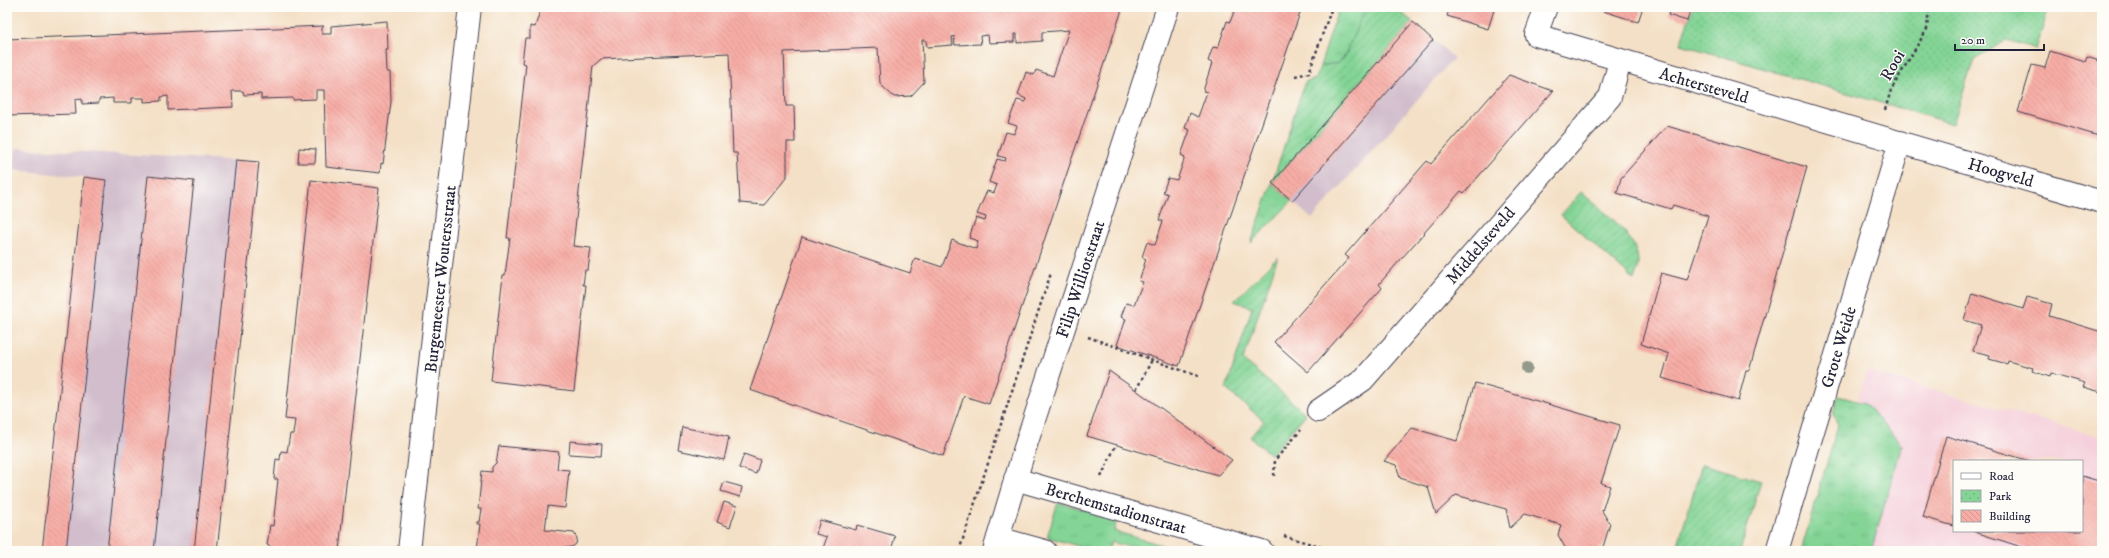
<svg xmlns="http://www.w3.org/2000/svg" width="2109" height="558" viewBox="0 0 2109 558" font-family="'IM FELL DW Pica',serif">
  <defs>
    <pattern id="grass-tufts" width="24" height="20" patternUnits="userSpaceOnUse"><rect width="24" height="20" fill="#83d495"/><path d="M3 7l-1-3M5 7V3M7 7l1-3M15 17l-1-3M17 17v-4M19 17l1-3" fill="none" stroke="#71b681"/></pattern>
    <pattern id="park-dots" width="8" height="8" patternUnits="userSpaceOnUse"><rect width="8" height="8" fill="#83d495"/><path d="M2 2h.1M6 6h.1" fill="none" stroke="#71b681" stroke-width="1.8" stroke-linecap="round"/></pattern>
    <pattern id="garden-furrows" width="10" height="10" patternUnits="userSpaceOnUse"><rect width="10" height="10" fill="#83d495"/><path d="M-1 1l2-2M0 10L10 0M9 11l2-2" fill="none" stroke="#71b681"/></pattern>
    <pattern id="building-back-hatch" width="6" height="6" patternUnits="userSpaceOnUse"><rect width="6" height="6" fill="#f7ada6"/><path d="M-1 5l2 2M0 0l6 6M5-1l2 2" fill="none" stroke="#d39590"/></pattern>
  </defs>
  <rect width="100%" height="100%" fill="#fdfcf7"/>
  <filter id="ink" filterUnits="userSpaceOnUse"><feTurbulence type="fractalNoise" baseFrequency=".025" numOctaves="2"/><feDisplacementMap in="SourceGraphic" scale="8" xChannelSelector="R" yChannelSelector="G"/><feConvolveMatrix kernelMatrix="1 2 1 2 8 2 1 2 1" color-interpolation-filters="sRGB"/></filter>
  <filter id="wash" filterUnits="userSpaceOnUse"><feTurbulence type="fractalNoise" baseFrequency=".012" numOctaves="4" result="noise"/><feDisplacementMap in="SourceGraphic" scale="16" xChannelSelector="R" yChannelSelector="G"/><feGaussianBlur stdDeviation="0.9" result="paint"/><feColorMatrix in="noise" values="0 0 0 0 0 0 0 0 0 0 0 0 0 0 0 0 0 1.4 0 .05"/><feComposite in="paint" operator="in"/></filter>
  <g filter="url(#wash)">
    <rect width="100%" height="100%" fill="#f4e0c6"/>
    <path fill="#f5cfdb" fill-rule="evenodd" d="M1866,371L2102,437V551H1813ZM1954,461H2082V531H1954Z"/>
    <g fill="#d1bdcc">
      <polygon points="1413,22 1454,58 1312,219 1272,183"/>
      <polygon points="16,148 259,162 217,551 42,551 84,177 14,170"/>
    </g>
    <g fill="url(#grass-tufts)" stroke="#527b68">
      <polygon points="1339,7 1368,7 1343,59 1338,63 1320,66"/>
      <polygon points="1272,183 1292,201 1251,243"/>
      <polygon points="1838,396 1864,403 1902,445 1871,551 1801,551 1838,425 1833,414"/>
      <polygon points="1058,502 1117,519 1114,531 1182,551 1143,551 1111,542 1108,551 1095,551 1047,537"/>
    </g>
    <polygon fill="url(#park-dots)" stroke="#527b68" points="1693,7 2049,7 2036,49 2007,40 1974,59 1953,124 1680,44"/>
    <g fill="url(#garden-furrows)" stroke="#527b68">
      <polygon points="1368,7 1395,7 1413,22 1272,183 1305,82 1316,79 1320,66 1338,63 1344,58 1361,17"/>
      <path d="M1581,192C1600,209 1637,234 1638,261C1638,267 1636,274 1634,280L1561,215Z"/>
      <polygon points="1278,257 1243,360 1306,414 1271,455 1250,437 1264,421 1226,389 1252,308 1234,301"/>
      <polygon points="1702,464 1761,481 1740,551 1676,551"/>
    </g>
    <g id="blocks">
      <g fill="url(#building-back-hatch)">
        <polygon points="544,7 1123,7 989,404 964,396 943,456 750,390 802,237 910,273 915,258 942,267 952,240 976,249 978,241 969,238 976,218 985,221 986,217 977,214 987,191 994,193 997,185 989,182 997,159 1005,161 1006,158 998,156 1006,132 1014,134 1017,126 1008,123 1017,100 1025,102 1026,99 1018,95 1026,72 1034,75 1036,70 1053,76 1069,30 1042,32 1042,41 1017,43 1017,34 1014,34 1014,42 989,43 988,35 980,36 981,44 955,45 954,36 952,37 953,45 927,47 926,40 922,40 924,82 911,96 894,97 880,84 878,48 784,52 786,106 794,106 795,142 787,142 787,177 764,205 740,203 737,153 733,153 729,53 601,59 593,66 573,246 591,248 588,270 585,270 583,285 586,285 574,391 491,381 503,275 505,275 510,238 507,238 526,64 522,63 525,38 530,38 530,26 535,27 539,14"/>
        <polygon points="1236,7 1302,7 1179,366 1117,345 1126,319 1121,317 1126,303 1134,305 1143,282 1139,281 1146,259 1142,257 1147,242 1155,245 1163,221 1159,220 1168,194 1163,192 1168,178 1177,180 1185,157 1181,155 1190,130 1185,128 1190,113 1198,117 1207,92 1203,91 1212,63 1208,61 1213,47 1218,48 1227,21 1230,22"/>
        <polygon points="1450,7 1495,7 1488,29 1447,16"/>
        <polygon points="1598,7 1643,7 1638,22 1597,9"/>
        <polygon points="1671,7 1691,7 1687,21 1668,15"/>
        <polygon points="387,21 388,50 386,50 387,72 390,72 391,102 383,164 381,163 380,173 326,167 324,90 316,90 316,99 293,100 293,98 261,99 261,94 244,95 243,91 232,91 233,107 168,110 168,96 161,97 161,101 144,102 144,98 132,98 132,103 113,103 113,98 99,99 99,103 82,104 82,99 75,100 76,114 7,116 7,39 324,26 322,28 322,34 331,34 331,26"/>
        <polygon points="1413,22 1433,40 1292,201 1272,183"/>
        <polygon points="2050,51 2085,62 2087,57 2102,62 2102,137 2018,112 2032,65 2045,68"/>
        <polygon points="1509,75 1553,91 1464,193 1461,191 1379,284 1382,288 1308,372 1274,342 1349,258 1345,255 1427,161 1431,164"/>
        <polygon points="1667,126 1807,167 1749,371 1746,371 1738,401 1662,378 1669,354 1641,344 1661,273 1687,280 1708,216 1673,205 1671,209 1617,193 1621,178"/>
        <polygon points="299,148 316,149 315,163 298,163"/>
        <polygon points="236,160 259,162 217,551 194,551"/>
        <polygon points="148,176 194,181 154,551 107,551"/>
        <polygon points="84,177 106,180 66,551 42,551"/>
        <polygon points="311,180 379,188 345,494 339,551 269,551 270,546 267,545 270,525 273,526 278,479 274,479 276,459 280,460 281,451 287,452 290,434 293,434 295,420 285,419"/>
        <polygon points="1972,293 2023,309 2027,297 2052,304 2049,316 2102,332 2101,392 2083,387 2085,383 2051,373 2050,377 2032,371 2033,368 2008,361 2007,364 1989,359 1990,355 1973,351 1981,325 1964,320"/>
        <polygon points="1109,371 1136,390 1232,460 1218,475 1087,436"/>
        <polygon points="1475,383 1620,425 1601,483 1610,486 1602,511 1610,524 1603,547 1596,551 1567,551 1558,535 1561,525 1525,514 1510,528 1506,509 1456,495 1436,514 1428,487 1400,478 1396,465 1384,461 1412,428 1457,441"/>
        <polygon points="682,427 729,437 724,460 678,450"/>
        <polygon points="1946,436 2030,461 1954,461 1954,526 1923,517"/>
        <polygon points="570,441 602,444 601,456 569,454"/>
        <polygon points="499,446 559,452 557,469 569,470 565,508 548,506 545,530 574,533 577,538 576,544 572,547 564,548 563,551 473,551 473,549 477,550 480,524 476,524 476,522 479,522 481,509 478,509 482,471 492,472 492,467 496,463"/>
        <polygon points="744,454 760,460 756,474 739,468"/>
        <polygon points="2082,476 2102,482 2102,551 2034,551 1972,531 2082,531"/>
        <polygon points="724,482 742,487 740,497 721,491"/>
        <polygon points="724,502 737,506 730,527 717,522"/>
        <polygon points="820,520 856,530 857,525 895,536 891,551 822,551 827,537 816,534"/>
      </g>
    </g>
  </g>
  <g filter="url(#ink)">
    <use href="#blocks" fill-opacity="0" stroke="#423e50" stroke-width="1"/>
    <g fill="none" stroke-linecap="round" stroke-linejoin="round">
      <g stroke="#423e50" stroke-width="24">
        <g id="street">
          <polyline points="1546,7 1536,35 2102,202"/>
          <polyline points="1318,411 1363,380 1610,97 1620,61"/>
          <polyline points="1015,479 1262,551"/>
          <polyline points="998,538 1045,551"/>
          <polyline points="409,551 470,7"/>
          <polyline points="994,551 1024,451 1168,7"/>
          <polyline points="1777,551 1900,142"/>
        </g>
      </g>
      <g stroke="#423e50" stroke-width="2.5" stroke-dasharray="3 3" stroke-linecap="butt">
        <polyline points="1295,76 1309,73 1332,7"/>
        <polyline points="1885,110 1891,90 1927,29 1929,7"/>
        <polyline points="1088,337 1198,376"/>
        <polyline points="1136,390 1152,360"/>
        <polyline points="1274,476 1275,460 1301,430"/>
        <polyline points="1101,477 1116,445"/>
        <polyline points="1284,536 1335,551"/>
        <polyline points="959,551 1051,273"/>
      </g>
      <use href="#street" stroke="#fff" stroke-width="22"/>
    </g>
    <circle fill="#939a8b" cx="1527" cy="368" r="6"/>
  </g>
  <g text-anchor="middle" stroke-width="3" stroke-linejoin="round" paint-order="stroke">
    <g font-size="17" fill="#22223b" stroke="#fdfcf7">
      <text transform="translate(1892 65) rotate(-60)" y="6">Rooi</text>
      <text transform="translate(1704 85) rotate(16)" y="6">Achtersteveld</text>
      <text transform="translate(2001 172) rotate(16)" y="6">Hoogveld</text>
      <text transform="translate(1480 245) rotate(-49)" y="6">Middelsteveld</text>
      <text transform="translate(440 279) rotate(-84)" y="6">Burgemeester Woutersstraat</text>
      <text transform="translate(1080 279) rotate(-72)" y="6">Filip Williotstraat</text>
      <text transform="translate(1838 347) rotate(-73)" y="6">Grote Weide</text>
      <text transform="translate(1116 508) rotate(16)" y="6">Berchemstadionstraat</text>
    </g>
  </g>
  <rect width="2109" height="558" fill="none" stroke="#fdfcf7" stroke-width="24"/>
  <rect x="1953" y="460" width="130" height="72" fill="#fdfcf7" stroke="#a5a5ac"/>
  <rect x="1961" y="473" width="20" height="6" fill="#ffffff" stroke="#a5a5ac"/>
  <text x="1989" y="480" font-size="12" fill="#22223b">Road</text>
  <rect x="1961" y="490" width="20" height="12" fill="url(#park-dots)" stroke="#a5a5ac"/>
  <text x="1989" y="500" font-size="12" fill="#22223b">Park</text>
  <rect x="1961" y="510" width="20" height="12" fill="url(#building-back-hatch)" stroke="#a5a5ac"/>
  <text x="1989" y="520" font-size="12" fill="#22223b">Building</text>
  <path d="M1955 44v6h89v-6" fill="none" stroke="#22223b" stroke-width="2"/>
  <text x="1961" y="44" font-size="12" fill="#22223b" stroke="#fdfcf7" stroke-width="3" paint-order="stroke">20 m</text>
</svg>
